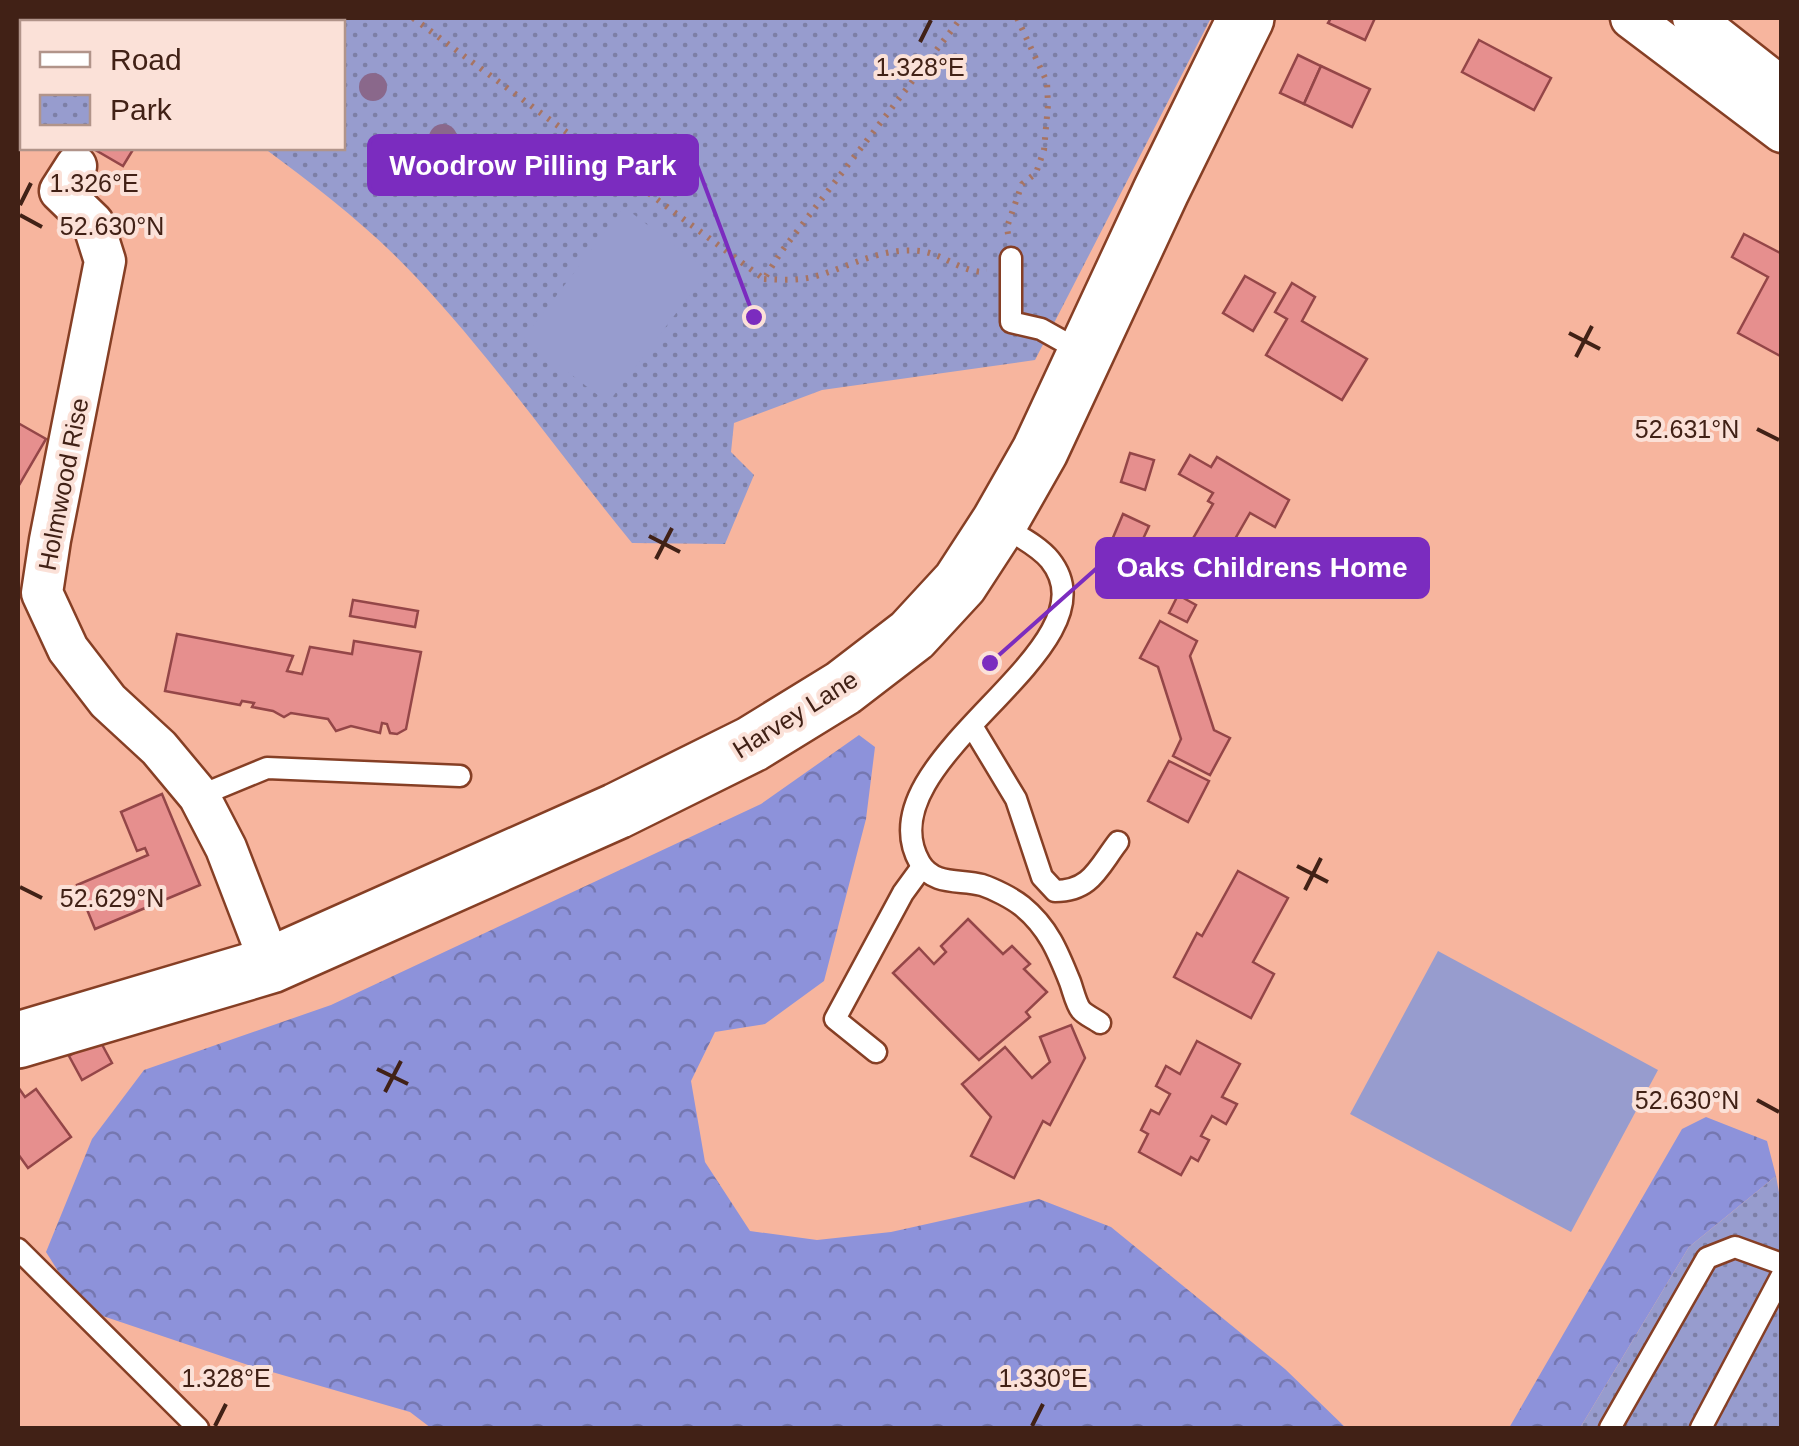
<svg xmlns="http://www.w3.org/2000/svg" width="1799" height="1446" viewBox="0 0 1799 1446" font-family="Arial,sans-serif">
  <defs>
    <pattern id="forest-crowns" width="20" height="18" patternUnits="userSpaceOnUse" patternTransform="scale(2.5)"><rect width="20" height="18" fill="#8d92da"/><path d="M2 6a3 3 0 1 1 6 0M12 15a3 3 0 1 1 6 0" fill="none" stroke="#7577b0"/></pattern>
    <pattern id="park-dots" width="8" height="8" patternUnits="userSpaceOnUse" patternTransform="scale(2.5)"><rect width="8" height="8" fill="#979cce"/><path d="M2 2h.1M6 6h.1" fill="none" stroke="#7d7fa6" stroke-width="1.8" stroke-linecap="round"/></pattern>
  </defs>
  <rect width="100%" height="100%" fill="#f7b59e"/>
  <g fill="url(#forest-crowns)">
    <polygon points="859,735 875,747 866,819 824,981 765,1024 715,1032 691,1081 705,1162 750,1231 817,1240 891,1232 1039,1199 1111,1227 1285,1369 1346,1428 431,1428 410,1412 251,1366 82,1309 46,1252 92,1139 144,1070 331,1005 761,804"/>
    <polygon points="1706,1117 1767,1141 1776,1176 1689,1247 1580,1428 1509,1428 1682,1129"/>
  </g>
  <g fill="url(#park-dots)">
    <path d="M93,18H1211L1035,360L822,390L734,423L731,452L754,475L725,544L632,543C559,454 494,360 415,276C370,228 317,187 264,148H342V22H99Z"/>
    <polygon points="1776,1176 1782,1209 1781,1428 1580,1428 1689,1247"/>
  </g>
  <g fill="#979cce">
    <polygon points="624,207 708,271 608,403 524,338"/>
    <polygon points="1438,951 1658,1070 1571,1232 1350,1114"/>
  </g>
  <g fill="#e68f8e" stroke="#944648" stroke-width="2.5">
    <polygon points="1331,18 1375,18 1365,40 1328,23"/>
    <polygon points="1479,40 1551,78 1534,110 1462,72"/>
    <polygon points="1298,55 1321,66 1304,104 1280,93"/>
    <polygon points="1321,66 1370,89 1352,127 1304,104"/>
    <polygon points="92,148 134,148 123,166"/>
    <polygon points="1744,234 1782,254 1782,357 1738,333 1768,277 1732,257"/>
    <polygon points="1245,276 1275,293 1253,331 1223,313"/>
    <polygon points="1292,283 1315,297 1302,321 1367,359 1342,400 1266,355 1287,319 1275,312"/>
    <polygon points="18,423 46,439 18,487"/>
    <polygon points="1130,453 1154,460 1145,490 1121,482"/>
    <polygon points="1190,455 1211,467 1217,457 1289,500 1275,527 1250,513 1220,565 1188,547 1213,504 1208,501 1213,493 1179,474"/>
    <polygon points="1123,514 1149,526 1137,552 1112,540"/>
    <polygon points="1178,595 1196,605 1187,622 1169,613"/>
    <polygon points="353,600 418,611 415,627 350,616"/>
    <polygon points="1160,621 1197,641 1190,656 1214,730 1230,738 1210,775 1173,756 1181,739 1158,667 1140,658"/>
    <polygon points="177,634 293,656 287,671 302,674 310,647 352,654 354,641 421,652 406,729 397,734 390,733 387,724 382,723 380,733 351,726 336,731 328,719 291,713 284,717 273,711 252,707 254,703 242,701 240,705 165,691"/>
    <polygon points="990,654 1000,663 991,673 981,664"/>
    <polygon points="1169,761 1209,781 1188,822 1148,801"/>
    <polygon points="162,794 200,885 95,929 77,885 148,855 145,848 137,851 121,812"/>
    <polygon points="1238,871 1288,898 1253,962 1274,974 1251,1018 1174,977 1197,933 1202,936"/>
    <polygon points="968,919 1003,954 1012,946 1030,964 1024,969 1047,992 1026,1012 1030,1017 979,1060 893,973 919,948 934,964 946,952 941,946"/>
    <polygon points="1071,1025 1085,1058 1050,1125 1043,1121 1014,1178 971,1156 991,1117 962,1084 1005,1047 1032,1078 1050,1062 1040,1037"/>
    <polygon points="99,1039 112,1063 82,1080 69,1056"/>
    <polygon points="1197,1041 1240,1064 1222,1097 1237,1104 1226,1124 1212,1116 1201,1136 1209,1140 1198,1161 1191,1157 1181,1175 1139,1152 1148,1134 1141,1130 1151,1110 1159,1114 1170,1094 1156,1086 1166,1066 1180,1074"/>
    <polygon points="18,1087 25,1097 36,1089 71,1137 28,1168 18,1154"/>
  </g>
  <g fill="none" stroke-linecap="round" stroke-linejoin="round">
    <g stroke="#863f25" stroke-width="25">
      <g id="lane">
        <polyline points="1011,258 1011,322 1041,329 1082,352"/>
        <path d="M1001,525C1016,535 1038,545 1050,560C1122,650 860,759 920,863C934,886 960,879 982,885C994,889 1012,898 1022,906C1048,927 1058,952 1070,982C1073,990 1076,1004 1081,1010C1085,1015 1095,1019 1100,1023"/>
        <path d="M972,726L1016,799L1042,877L1055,891C1091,891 1098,868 1118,842"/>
        <polyline points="199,796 267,768 460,776"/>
        <polyline points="876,1052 835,1019 903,893 922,867"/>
        <polyline points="18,1249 198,1428"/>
        <polyline points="1610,1428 1707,1258 1735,1247 1782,1264"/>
        <polyline points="1701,1428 1782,1275"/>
      </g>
    </g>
    <g stroke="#863f25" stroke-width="45">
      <g id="street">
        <polyline points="1631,18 1782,132"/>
        <polyline points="1693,18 1782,88"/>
        <polyline points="76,166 60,191 93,223 105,261 50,540 42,593 68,649 108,701 159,748 199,796 226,848 271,965"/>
      </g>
    </g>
    <g stroke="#863f25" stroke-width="60">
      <polyline id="secondary" points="18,1040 271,965 617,811 752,744 843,688 912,635 960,583 999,523 1040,451 1161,191 1246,18"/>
    </g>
    <g stroke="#a77463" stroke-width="6" stroke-dasharray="2.5 8" stroke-linecap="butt">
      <polyline points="413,18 764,279 781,252 961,18"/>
      <polyline points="1008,234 1007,227 1022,184 1036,173 1044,150 1048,105 1047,82 1017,18"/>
      <path d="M764,279C783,280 801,281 820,275C852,265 884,247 920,251C944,254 962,273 987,272"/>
    </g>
    <use href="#lane" stroke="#fff" stroke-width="20"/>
    <use href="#street" stroke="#fff" stroke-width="40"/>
    <use href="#secondary" stroke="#fff" stroke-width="55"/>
  </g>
  <g fill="#8a688b">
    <circle cx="373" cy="87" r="14"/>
    <circle cx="443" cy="138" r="14"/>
  </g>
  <path fill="none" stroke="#412116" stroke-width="4" d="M920,42L931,20M20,205L31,183M20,215L42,227M1569,333L1600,349M1576,357L1592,326M1757,429L1779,440M649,536L680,552M656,559L672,528M1297,866L1328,882M20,887L42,898M1305,890L1321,858M377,1069L408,1084M385,1092L401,1061M1757,1100L1779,1112M215,1426L226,1404M1032,1426L1043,1404"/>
  <g text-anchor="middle" stroke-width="8" stroke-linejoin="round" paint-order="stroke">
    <g font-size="25" fill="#412116" stroke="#fbe1d8">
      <text transform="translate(63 484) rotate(-79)" y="9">Holmwood Rise</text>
      <text transform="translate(795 714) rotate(-32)" y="9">Harvey Lane</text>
    </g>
  </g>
  <g font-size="25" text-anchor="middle" fill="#412116" stroke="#fbe1d8" stroke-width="8" stroke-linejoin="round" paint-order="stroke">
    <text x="920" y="76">1.328°E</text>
    <text x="94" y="192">1.326°E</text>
    <text x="112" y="235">52.630°N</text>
    <text x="1687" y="438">52.631°N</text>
    <text x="112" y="907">52.629°N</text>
    <text x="1687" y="1109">52.630°N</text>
    <text x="226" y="1387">1.328°E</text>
    <text x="1043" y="1387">1.330°E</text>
  </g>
  <path fill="none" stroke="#7b2cbf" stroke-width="4" d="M754 317L697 165M990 663L1097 568"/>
  <g fill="#7b2cbf" stroke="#fbe1d8" stroke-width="4">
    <circle cx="754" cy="317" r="10"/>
    <circle cx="990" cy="663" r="10"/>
  </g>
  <g fill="#7b2cbf" stroke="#7b2cbf" stroke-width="4">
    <rect x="369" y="136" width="328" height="58" rx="10"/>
    <rect x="1097" y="539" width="331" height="58" rx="10"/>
  </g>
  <g font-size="28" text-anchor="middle" font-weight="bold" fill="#fff">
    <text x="533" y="175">Woodrow Pilling Park</text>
    <text x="1262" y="577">Oaks Childrens Home</text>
  </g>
  <rect width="1799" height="1446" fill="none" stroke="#412116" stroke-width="40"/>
  <rect x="20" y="20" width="325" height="130" fill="#fbe1d8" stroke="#b1948a" stroke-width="2.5"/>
  <rect x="40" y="52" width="50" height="15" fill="#ffffff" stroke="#b1948a" stroke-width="2.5"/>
  <text x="110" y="70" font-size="30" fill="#412116">Road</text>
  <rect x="40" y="95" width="50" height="30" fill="url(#park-dots)" stroke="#b1948a" stroke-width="2.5"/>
  <text x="110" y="120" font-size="30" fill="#412116">Park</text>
</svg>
